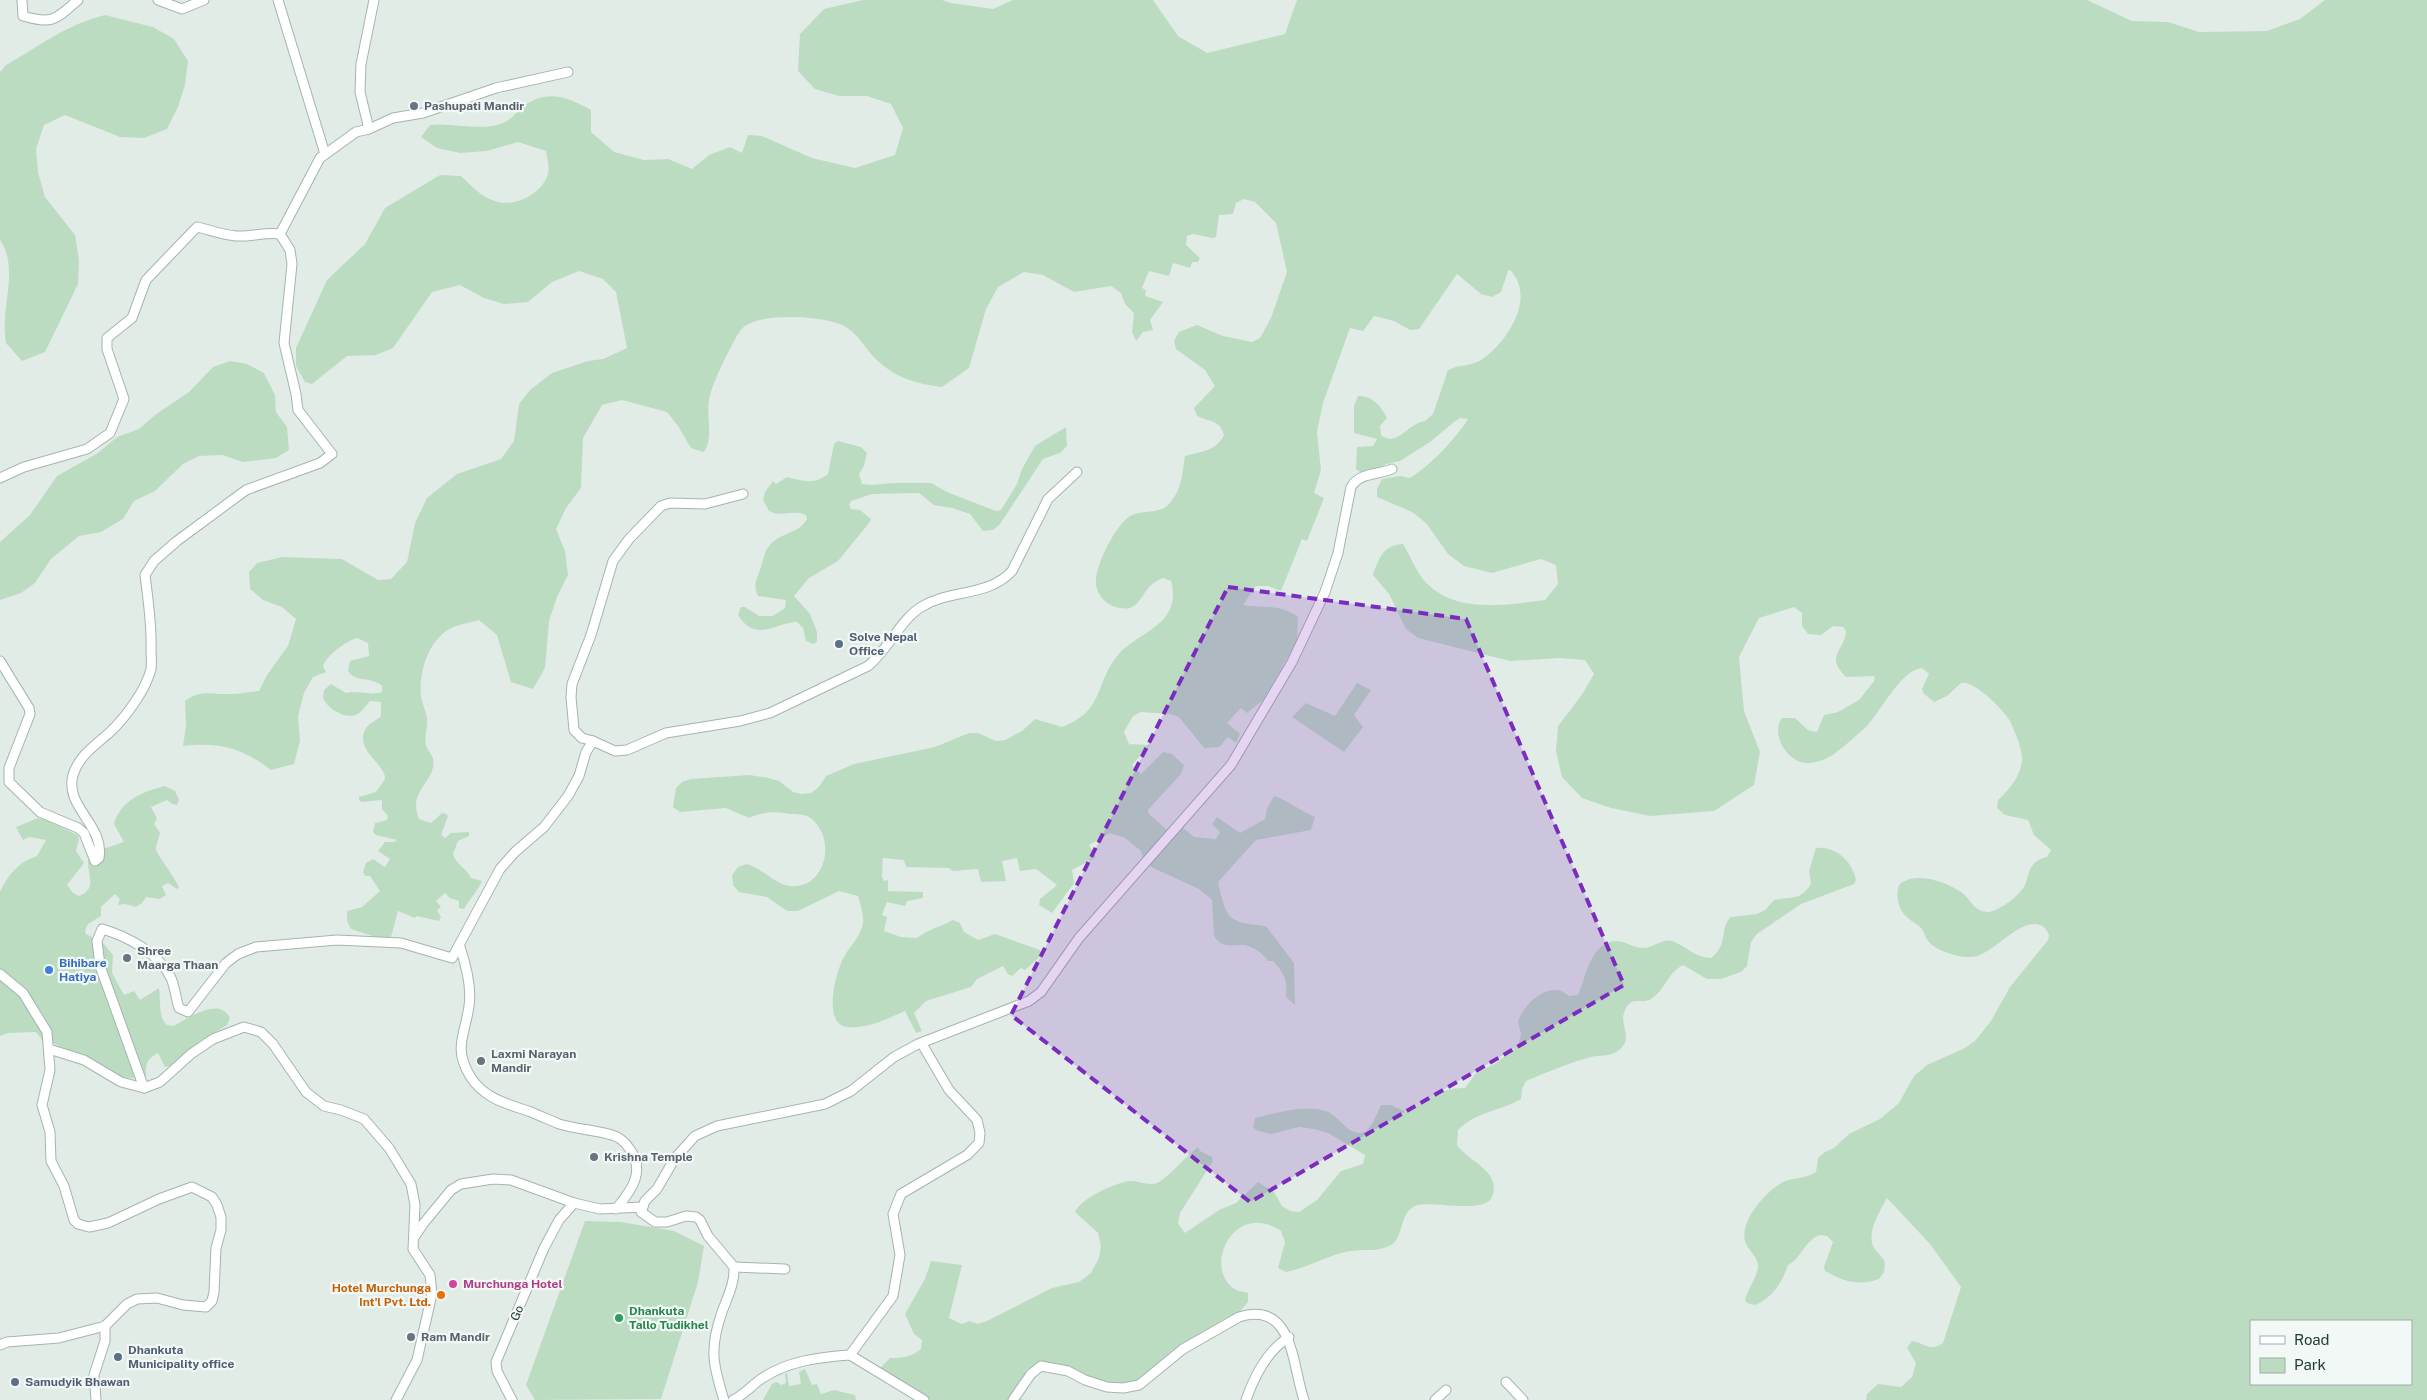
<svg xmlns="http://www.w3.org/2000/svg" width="2427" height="1400" viewBox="0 0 2427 1400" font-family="'Public Sans',sans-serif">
  <rect width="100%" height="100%" fill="#e2ece7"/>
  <g fill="#bcdcc2" fill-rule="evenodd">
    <path d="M863,0H942L951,3L993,9L1013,0H1153L1178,36L1207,53L1285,34L1297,0H2087L2132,21L2168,22L2199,32L2267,31L2300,19L2325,0H2427V1400H1866L1867,1394L1878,1384L1901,1387L1912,1377L1916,1363L1907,1348L1912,1341C1927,1344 1929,1352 1943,1343L1961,1287L1930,1244L1887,1198C1880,1211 1867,1231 1873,1246C1876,1252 1882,1256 1885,1262L1884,1272L1879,1279C1859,1286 1844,1282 1825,1271L1824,1267L1833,1242L1827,1236L1820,1235C1804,1241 1801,1259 1788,1265C1782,1283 1772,1298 1755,1305L1747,1303L1745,1300C1748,1289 1756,1278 1758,1268C1759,1258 1750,1252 1746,1244C1737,1223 1766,1191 1783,1182C1793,1177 1803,1180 1816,1172L1818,1158L1825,1152L1834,1148L1849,1134L1880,1119L1899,1103L1914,1076L1927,1065L1963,1049L1975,1041L1991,1021L2010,987L2048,940L2049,935L2045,928C2024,910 1993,957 1971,957C1959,958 1936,951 1928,941C1925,937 1924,931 1921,928C1918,924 1912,922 1908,918C1899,911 1894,895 1900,884C1917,871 1946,882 1961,892C1971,899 1974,912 1988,912C2000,911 2020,895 2025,885C2030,870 2030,861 2047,857L2051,850L2034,835L2028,820L2005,815L1997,808L1998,800C2009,790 2019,778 2022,762C2023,750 2015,732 2010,721C2004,710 1973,679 1961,683L1947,696L1934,702L1923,693L1922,689L1929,674L1922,668C1902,669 1880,712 1867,726C1857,735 1845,746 1834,754C1827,759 1814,764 1805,763C1787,761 1770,734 1782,718H1795L1808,730L1817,732L1824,715L1838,712L1859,700L1875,680L1874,676L1846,677C1824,655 1845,651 1846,631L1843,627L1833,626L1821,635L1808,634L1802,626V613L1794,607L1759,618L1739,657L1744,711L1760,752L1754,785L1714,811L1650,816L1611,808L1582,798L1562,777L1556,751L1558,726L1581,696L1594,674L1585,660L1560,658L1510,661L1418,638L1406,629L1389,594L1373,575C1379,558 1383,545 1403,544C1410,555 1415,568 1422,578C1452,615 1504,605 1545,600L1558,584L1556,565L1541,559L1492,573L1464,566L1448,554L1426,523L1412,512L1377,497V489L1382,479L1400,476L1410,478C1430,466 1456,438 1468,419L1460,418L1454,422L1430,442L1400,461L1386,464L1375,471L1360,472L1356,469L1357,447L1373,446L1377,439L1354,433V406L1358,396C1372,395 1381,406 1387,418L1380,426L1381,435C1397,448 1408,423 1425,421L1433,414L1448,370C1459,364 1473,367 1484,358C1509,339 1536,297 1510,270L1508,271L1501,292L1492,297L1481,294L1457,274L1419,329L1410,330L1394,321L1374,316L1363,331L1350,328L1323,403L1317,432L1321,470L1314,493L1324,498L1307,541L1302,539L1281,591L1268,586H1256L1243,605C1263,609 1281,603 1298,617L1297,641L1263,700L1247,713L1241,708L1227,723L1240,734L1236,743L1228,737L1219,747L1204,748L1179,717L1170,714L1141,712L1133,716L1124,732L1129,744L1150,745L1132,765L1141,774L1163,752L1172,754L1184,765L1181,774L1148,810L1149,814L1167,830L1150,851L1181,826L1194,837L1216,839L1220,832L1212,824L1217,817L1240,833L1265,819L1267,809L1274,796C1289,801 1301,811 1315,817L1311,830L1256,840L1218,882C1227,920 1227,922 1266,926L1294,963L1295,1005L1286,997C1288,981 1284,973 1273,961H1268C1264,954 1250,944 1242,945C1229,945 1222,948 1214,936L1212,900L1199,889L1151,867L1144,861L1141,851L1125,838L1110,833L1089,845L1096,857L1072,870L1074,883L1052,913L1039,905L1040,899L1057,885L1036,869L1020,871L1017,858L1002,861L1006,881L981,882L978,869L953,871L949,868L906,867L904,860L883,858L882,877L884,881L888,880V891L923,892V898L907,901L905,906L887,902L882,915L887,917L884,931L901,937L917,938C928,929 940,927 953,920L960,923L964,932L978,940L995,934L1040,950L1042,955L1025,970L1021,968L1012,976L1008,974L1003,966L977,979L971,987L926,1001L914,1013L922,1031L916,1033L905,1011C887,1019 867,1029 847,1027C822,1024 836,972 843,959C849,946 861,937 863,923C864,914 860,904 858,896L839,891L798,911H787L767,897L739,892L733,885L732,875L738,867L747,864C763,869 776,885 790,886C826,890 838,837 809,817C804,814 796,814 790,814C774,811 764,812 749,818L726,808L680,812L673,807L676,788L682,782L691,779L749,775L769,778L779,781L793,792L802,794L811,793L819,787L826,776L854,764L935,747L969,733H978L996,741L1005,740L1022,731L1035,719L1062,727C1104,711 1094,686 1117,656C1137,631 1183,626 1171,581L1163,578C1143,585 1143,604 1130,608C1121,610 1108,606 1102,598C1099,594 1095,587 1096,581C1096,564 1116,523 1132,515C1143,510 1159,514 1168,505C1182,491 1182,474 1185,456C1202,451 1215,452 1224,435C1220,420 1210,422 1197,416L1194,408L1215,386L1205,370L1176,349L1174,341L1179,332L1197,325L1223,336L1252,342L1260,338L1271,318L1287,272L1276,223L1255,202L1244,199L1236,203L1233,214L1219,215L1216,237L1212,238L1193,234L1187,236L1186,245L1200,258L1198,262H1192L1190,268L1173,263L1169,276L1149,271L1142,288L1146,290L1145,296L1163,302L1150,320L1153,330L1143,332L1136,341L1132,332L1134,313L1125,304L1121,293L1111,286L1074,292L1043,275L1024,272L998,287L986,309L969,368L942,387C918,384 898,379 879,362C866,351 859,333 842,325C822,316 753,311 740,331C731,345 711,385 709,400C706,418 714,437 704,452L691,448L678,426L667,412L622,400L602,405L583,438L581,488L566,508L556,529L565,551L568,575L557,597L549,621L545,668L533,689L511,682L497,635L479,620C469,623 454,625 446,631C427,645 419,673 421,696C422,704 426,711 427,718C428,727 424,737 426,745C427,750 432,754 433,759C437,782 407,789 419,819L431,823L442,813L446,814L448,816L441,835L445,838L451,833L469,832V836L458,841L453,854C457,866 466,867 471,878L482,881C479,889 469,900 464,909L459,908V901L450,898L445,893L436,901L441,907L437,910L441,917L439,921L417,916L415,918L398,911L391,937L379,939C370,934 361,933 351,929L347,921V911L362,907L380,891L370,876H365L363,872L366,863L373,859L385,867L390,859L378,851L385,842H394L397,840L376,835L373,832L375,823L387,820L388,816L382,809V800L361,802L359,799V797L376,792L385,779C386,764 353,750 366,728C370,723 377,720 381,716V702L370,701C366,705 361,713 356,715C344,719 326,708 323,697L324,690L331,684L346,693C358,690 370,696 382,692V686C372,676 355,683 348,671L350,661L369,656L368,643L357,638C345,642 328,654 323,666L326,672L313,677L304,693L298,716L300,741L294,764L271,770C242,748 219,742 183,746L186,726L185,701C201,689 213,695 231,694C240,694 250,692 259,691L267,675L288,646L296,619L282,607L263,600L250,589L249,572L257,563L282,557L342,559L378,580L391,579L407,562L415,523L427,498L457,474L501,459L514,441L519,404L530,390L552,373L588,361L603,359L627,348L616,292L603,279L579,271L552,282L528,302L504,304L484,298L460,285L432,292L393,348L376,355L347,356L312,384L305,382L296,366V348L327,280L365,244L385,208L440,175L461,176C472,186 481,197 495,201C514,208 542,194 548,174C550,168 547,158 546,151L518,142L487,151L460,153L437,148L421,137L430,125C453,122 480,132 503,123C513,119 520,107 530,102C552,90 571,99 591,110V132L614,152L644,160L668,159L692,169L709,155L730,147L742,153L748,135L762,136L812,158L855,168L895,155L903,128L891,104L867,96H839L815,89L798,71L800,34L824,9ZM2251,1321H2411V1384H2251Z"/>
    <path d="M105,15L153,27L174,39L188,61L185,85L178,107L167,129L144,138L120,137L65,115L44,125L36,149L38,172L45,197L75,235L79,260L78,284L45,352L22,361L6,343C5,335 4,327 5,319C6,295 16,262 0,240V72L6,65C40,46 65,25 105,15Z"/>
    <polygon points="230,361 247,364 264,373 275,395 276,412 287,427 289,450 276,458 243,462 222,455 199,456 183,464 155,491 134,501 123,519 101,532 79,536 51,559 35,583 21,593 0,600 0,542 30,515 57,476 98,453 117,437 139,429 155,415 189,392 213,367"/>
    <path d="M1066,427L1067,446L1060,453L1043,459L1000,524L993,530L983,531L970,514L952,508L934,505L919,493L872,494L851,501L849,505L851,509L860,510L871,519L869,523L838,561L809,578L794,596L810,614L817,632V641L814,644L806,641L803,628L797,622C776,622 756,644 738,615L741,607H745L759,616H773L785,608L786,600L758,596C753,585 756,581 760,570C763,562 764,551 770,545C781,532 799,534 807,519L806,515C793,509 782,518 769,511L763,500L765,492L773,481L776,484L787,477C802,481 815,485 828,474L834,444L838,441L861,447L867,453L864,466L859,474L862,484L871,485L892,483H931L947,492L996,511L1001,510L1017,484L1022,469L1035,446Z"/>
    <polygon points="1357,683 1371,690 1354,715 1363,727 1344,752 1292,717 1306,703 1335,716"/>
    <path d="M165,786L175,791L179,800L177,805L172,804L167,800L151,807L157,818L154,824L160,833C159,838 156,844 156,849C156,853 175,878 179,887L177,889L168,883L162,886L166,895L160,899L146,897L142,903L136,907L125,904L118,905L120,899L115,894L101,907V916L88,924L85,930L86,934L103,943L113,955L112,973L124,995L134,991L140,1000L159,988C161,999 158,1018 167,1025L174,1026C188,1018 220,996 230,1018L227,1025L200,1041L171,1066L165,1067L158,1053C145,1060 146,1065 146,1079C137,1080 128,1076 120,1078L73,1060L56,1044L43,1041L36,1032L8,1033L0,1036V892C8,875 18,862 37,856L46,840L29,837L23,840L16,827L38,818L49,821L77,835L79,839L76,851L84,863L67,885L73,893L79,896C98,889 87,874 88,860L103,849L124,842L114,824C120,801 143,791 165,786Z"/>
    <path d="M1816,848C1835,845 1853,862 1856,880L1854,884L1801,904L1757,934L1751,942L1747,966L1741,972L1721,979H1707L1683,965C1667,973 1664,993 1649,1000C1638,1004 1630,995 1624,1013C1620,1023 1631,1036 1623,1046C1621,1049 1616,1052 1614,1053C1606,1057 1598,1055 1591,1057C1571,1062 1545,1073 1526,1081L1522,1089L1521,1099C1499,1112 1477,1111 1458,1130L1457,1145C1469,1162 1502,1171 1492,1197C1485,1214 1434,1201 1418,1205C1397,1211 1406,1239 1389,1246C1377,1252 1364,1249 1351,1251C1329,1254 1308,1268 1286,1272L1278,1268L1285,1242L1281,1231C1235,1200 1203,1265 1233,1288C1237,1291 1244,1292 1248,1293V1302L1237,1315L1183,1353L1152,1381L1117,1386L1106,1385L1057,1364L1043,1362L1026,1370L1017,1397L1024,1400H916L880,1368L890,1358C902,1358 912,1357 921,1349L922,1340L914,1334L905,1314L925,1279L931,1261L962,1265L949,1318L962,1324L969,1321L978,1324L987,1321L1052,1288L1079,1282L1091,1273L1099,1258L1101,1246L1098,1233L1075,1212C1080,1199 1116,1182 1131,1181C1139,1181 1149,1186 1157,1183C1165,1180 1188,1155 1198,1147L1200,1151L1212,1157L1213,1161L1180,1213L1178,1223L1185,1233L1219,1210L1236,1203L1258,1182L1274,1192L1282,1206L1290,1211L1299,1212L1317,1200L1341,1171L1363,1164L1365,1155L1328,1133L1314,1129L1299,1127L1271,1134L1256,1130L1253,1127L1255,1118C1276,1113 1307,1103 1328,1112C1339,1117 1348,1134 1361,1133C1371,1132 1377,1113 1381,1105H1391L1406,1112C1425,1101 1441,1087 1465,1088L1475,1074L1496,1063L1518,1046L1521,1034L1518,1022C1523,1004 1550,978 1569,996L1578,995C1586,978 1590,942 1616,941C1625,941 1634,948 1643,948C1653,948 1662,938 1672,941C1686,946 1696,958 1711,958C1729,945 1719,927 1731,917L1757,914L1765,910L1774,900C1791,896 1799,902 1811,884L1809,871Z"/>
    <polygon points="585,1221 621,1222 674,1231 704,1246 698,1282 661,1399 535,1400 526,1385"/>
    <polygon points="805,1369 812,1385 817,1384 821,1394 834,1390 855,1395 856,1400 763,1400 772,1384 777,1382 781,1385 786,1383 785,1374 787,1373 789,1386 801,1384 799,1372"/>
  </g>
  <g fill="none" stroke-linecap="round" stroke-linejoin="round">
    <g stroke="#a5b4ae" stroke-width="11">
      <g id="street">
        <path d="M22,0L23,16C53,25 56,19 78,0"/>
        <polyline points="158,0 182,9 204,0"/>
        <polyline points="278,0 325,154"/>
        <polyline points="369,129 360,92 361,64 374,0"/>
        <path d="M0,478L24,467L87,449L110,433L124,399L107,349V338L132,318L146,280L197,227C210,230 223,235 236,236C251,237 265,232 280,234L320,158L356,132L369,129L393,118L423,113L496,88L568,72"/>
        <path d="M0,661L29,708L30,714L9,768V782L40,812L78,828L84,833L95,861L99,858C105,825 64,807 73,775C79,755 96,745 110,732C125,718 146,690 151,669C152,663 151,656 151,650C152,624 148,600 145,575L154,561L177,541L246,490L320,463L332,454L298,410L296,394L284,343L292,264L290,250L280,234"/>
        <polyline points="593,741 582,738 574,730 571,697 572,684 591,635 613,561 629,539 661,506 670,503 705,504 743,494"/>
        <path d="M460,947C466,965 472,987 469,1006C465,1035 453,1048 470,1076C484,1099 508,1104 531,1112C540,1116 550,1120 559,1124C576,1129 595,1130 612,1135C619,1137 625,1142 629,1148C646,1171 632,1190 616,1209"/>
        <polyline points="0,974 23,993 47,1032 50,1070 42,1105 50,1132 51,1161 64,1186 74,1220 78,1224 89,1227 108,1223 159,1199 192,1187 212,1197 217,1205 221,1217 221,1230 216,1248 214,1292 212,1301 206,1307 183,1305 157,1298 137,1299 127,1304 105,1326 59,1338 7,1342 0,1345"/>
        <polyline points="922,1044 949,1090 977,1120 980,1133 979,1143 967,1155 901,1194 893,1214 900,1255 893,1296 850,1355 924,1400"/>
        <polyline points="49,1049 84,1060 121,1082 144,1088 160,1082 191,1054 213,1039 244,1027 261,1032 273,1044 306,1092 324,1106 341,1110 364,1119 389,1148 411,1184 415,1205 413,1249 430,1275 432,1294 417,1360 396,1400"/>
        <path d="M144,1088L100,966L97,941L102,929C127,936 159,953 171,978C175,987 176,999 179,1008L188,1012L226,963L238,954L256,947L337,940L401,943L452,958L500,869L515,852L544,827L568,796L579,776L586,752L593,741L615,751L627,750L666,733L740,721L770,713L868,666C889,649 901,618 923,606C952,589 988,597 1012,571L1048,499L1077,472"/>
        <polyline points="415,1236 423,1224 451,1190 461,1184 493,1179 511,1180 574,1203 600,1209 643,1207"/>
        <polyline points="734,1267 785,1269"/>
        <polyline points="1506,1382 1523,1400"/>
        <polyline points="96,1400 94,1375 105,1341 105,1326"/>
        <polyline points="512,1400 497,1371 496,1362 544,1248 559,1220 574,1203"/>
        <path d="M724,1400C713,1365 709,1349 722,1312C727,1298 735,1283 734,1267L708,1236L700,1220L696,1217L686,1216L667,1222H655L641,1212L645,1201L657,1189L675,1158L695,1136L717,1126L825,1104L851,1091L894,1057L918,1044L1029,1001L1041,992L1079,938L1231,765L1292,662L1325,592L1338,553L1351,487C1360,472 1378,475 1392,469"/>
        <path d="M733,1400C744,1395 752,1385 761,1379C787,1361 820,1357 850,1355"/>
        <path d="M1013,1400L1031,1374L1041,1366L1068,1371L1085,1380L1107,1387L1123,1388L1139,1385L1183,1349L1239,1317C1294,1300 1292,1366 1304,1400"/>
        <path d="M1246,1400C1254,1377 1268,1350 1289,1337"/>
        <polyline points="1435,1400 1446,1390"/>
      </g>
    </g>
    <use href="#street" stroke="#fff" stroke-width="9"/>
  </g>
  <path fill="#7b2cbf" fill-opacity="0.2" stroke="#7b2cbf" stroke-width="4" stroke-dasharray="10 6" stroke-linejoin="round" d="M1228,587L1466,619L1624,985L1250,1202L1011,1015Z"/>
  <g fill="#6b7280" stroke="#f2f8f5" stroke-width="2">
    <circle cx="414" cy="106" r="5"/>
    <circle cx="127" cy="958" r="5"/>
    <circle cx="481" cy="1061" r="5"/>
    <circle cx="594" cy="1157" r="5"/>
    <circle cx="411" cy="1337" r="5"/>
  </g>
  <g fill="#5c6f8a" stroke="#f2f8f5" stroke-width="2">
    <circle cx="839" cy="644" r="5"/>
    <circle cx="118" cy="1357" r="5"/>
    <circle cx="15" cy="1382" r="5"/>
  </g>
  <circle fill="#3f7fe0" stroke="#f2f8f5" stroke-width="2" cx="49" cy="970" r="5"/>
  <circle fill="#d1479c" stroke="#f2f8f5" stroke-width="2" cx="453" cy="1284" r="5"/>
  <circle fill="#e8710a" stroke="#f2f8f5" stroke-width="2" cx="441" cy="1295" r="5"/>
  <circle fill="#2e9e5b" stroke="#f2f8f5" stroke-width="2" cx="619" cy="1318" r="5"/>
  <g text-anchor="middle" stroke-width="4.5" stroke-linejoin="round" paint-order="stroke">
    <g font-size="12" font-weight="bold" fill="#5b616d" stroke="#f2f8f5" text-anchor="start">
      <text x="424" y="110">Pashupati Mandir</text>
      <text x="137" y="955">Shree<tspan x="137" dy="14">Maarga Thaan</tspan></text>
      <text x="491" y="1058">Laxmi Narayan<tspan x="491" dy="14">Mandir</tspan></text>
      <text x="604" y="1161">Krishna Temple</text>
      <text x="421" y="1341">Ram Mandir</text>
    </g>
    <g font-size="12" font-weight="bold" fill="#4e5e75" stroke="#f2f8f5" text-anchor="start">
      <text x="849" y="641">Solve Nepal<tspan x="849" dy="14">Office</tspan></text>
      <text x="128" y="1354">Dhankuta<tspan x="128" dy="14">Municipality office</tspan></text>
      <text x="25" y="1386">Samudyik Bhawan</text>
    </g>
    <g font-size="12" font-weight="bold" fill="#366cbe" stroke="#f2f8f5" text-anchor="start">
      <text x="59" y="967">Bihibare<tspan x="59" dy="14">Hatiya</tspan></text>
    </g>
    <g font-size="12" font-weight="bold" fill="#b23c85" stroke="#f2f8f5" text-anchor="start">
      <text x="463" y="1288">Murchunga Hotel</text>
    </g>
    <g font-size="12" font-weight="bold" fill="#c56008" stroke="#f2f8f5" text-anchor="end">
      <text x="431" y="1292">Hotel Murchunga<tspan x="431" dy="14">Int'l Pvt. Ltd.</tspan></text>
    </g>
    <g font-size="12" font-weight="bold" fill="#27864d" stroke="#f2f8f5" text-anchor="start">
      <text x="629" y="1315">Dhankuta<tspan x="629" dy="14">Tallo Tudikhel</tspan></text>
    </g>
    <g font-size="12" fill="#233c34" stroke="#f2f8f5">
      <text transform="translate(517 1313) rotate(-67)" y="4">Go</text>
    </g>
  </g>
  <rect x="2250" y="1320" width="162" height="65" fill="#f2f8f5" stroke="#9fada8"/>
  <rect x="2260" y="1336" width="25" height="8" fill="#ffffff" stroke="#9fada8"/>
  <text x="2294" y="1345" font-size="15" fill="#233c34">Road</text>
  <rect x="2260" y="1358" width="25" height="15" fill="#bcdcc2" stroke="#9fada8"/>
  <text x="2294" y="1370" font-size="15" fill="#233c34">Park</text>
</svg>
